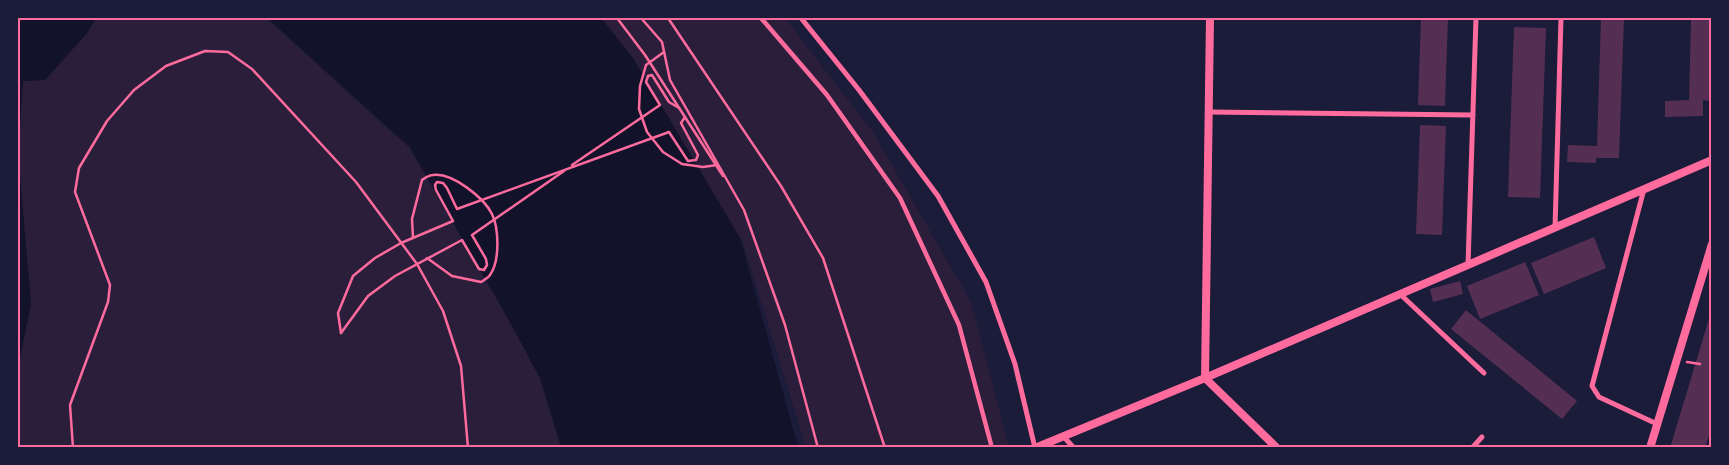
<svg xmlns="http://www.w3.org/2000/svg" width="1729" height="465" viewBox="0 0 1729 465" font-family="'Work Sans',sans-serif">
  <rect width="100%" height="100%" fill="#1b1b3a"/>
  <g fill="#2a1e3b">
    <polygon points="96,18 267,18 382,124 409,147 511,324 540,378 561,447 18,448 18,367 31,304 18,154 23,81 45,80 87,33"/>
    <polygon points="601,18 785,18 873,132 971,302 1009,447 806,447 743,243 633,58"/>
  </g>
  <g fill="#12122b">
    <polygon points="18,18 96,18 87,33 45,80 23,81 18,153"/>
    <polygon points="267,18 601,18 633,58 740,238 798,447 561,447 540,378 511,324 410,147"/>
    <polygon points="18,154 31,304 18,367"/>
  </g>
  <g fill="#542f53">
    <polygon points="1421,18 1448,18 1445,106 1418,105"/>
    <polygon points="1601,18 1624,19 1619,158 1596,158 1596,163 1567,162 1568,145 1597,146"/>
    <polygon points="1691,19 1712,20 1709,101 1703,100 1703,116 1665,117 1665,101 1689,100"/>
    <polygon points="1514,27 1546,28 1540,198 1508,197"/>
    <polygon points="1420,125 1446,126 1442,235 1416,234"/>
    <polygon points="1594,237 1606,268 1544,294 1531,263"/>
    <polygon points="1525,262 1539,295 1480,319 1467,286"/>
    <polygon points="1460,281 1463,294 1433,302 1430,289"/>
    <polygon points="1466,310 1577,401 1562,419 1451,329"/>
    <polygon points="1711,312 1712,426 1705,448 1670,448"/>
  </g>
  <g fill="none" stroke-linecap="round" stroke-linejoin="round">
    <g stroke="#ff6b9d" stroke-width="2.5">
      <polyline points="617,18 645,55 723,176"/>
      <polyline points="641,18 662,42 670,80 744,210 785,325 818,448"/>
      <polyline points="668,18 781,186 823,258 885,448"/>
      <polyline points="664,52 646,65 640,86 639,109 647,132 663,152 682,164 703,167 717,165"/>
      <polyline points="572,165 660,105 646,82 648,76 652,75 669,102 679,108"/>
      <path d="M413,238L412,219L422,180C425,178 429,175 433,175C452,172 484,198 492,214C499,229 500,261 490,275C488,278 484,280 481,282L452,276L427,258"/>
      <polyline points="341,333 338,313 353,276 375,258 401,243 453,221 436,190 435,185 437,182 443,183 447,188 457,209 669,132 688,161 696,160 698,155 681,123 685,117"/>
      <polyline points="341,333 368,296 395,276 462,240 479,269 484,270 487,265 486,259 472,235 564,171"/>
      <polyline points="1687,362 1700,364"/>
      <polyline points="73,448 70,405 108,302 110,285 75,192 79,168 107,121 134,90 166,66 205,51 228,52 252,69 356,182 417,264 443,311 461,366 468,448"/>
    </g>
    <polyline stroke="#ff6b9d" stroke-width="4.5" points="761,18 827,95 900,198 959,325 992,448"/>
    <g stroke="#ff6b9d" stroke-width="5">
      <polyline points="801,18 859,90 938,196 986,282 1015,364 1035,448"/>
      <polyline points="1209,112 1473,115"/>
      <polyline points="1644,189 1592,386 1599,397 1657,424"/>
      <polyline points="1555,228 1561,18"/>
      <polyline points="1468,265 1476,18"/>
      <polyline points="1400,294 1484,373"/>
      <polyline points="1063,436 1074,448"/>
      <polyline points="1472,448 1482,437"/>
    </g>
    <g stroke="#ff6b9d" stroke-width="8">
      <polyline points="1210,18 1205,378 1277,448"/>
      <polyline points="1035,448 1205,378 1712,160"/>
      <polyline points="1650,448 1712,244"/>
    </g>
  </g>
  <rect width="1729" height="465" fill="none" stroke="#1b1b3a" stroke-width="38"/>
  <rect x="19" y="19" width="1691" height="427" fill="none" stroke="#ff6b9d" stroke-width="2"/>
</svg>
